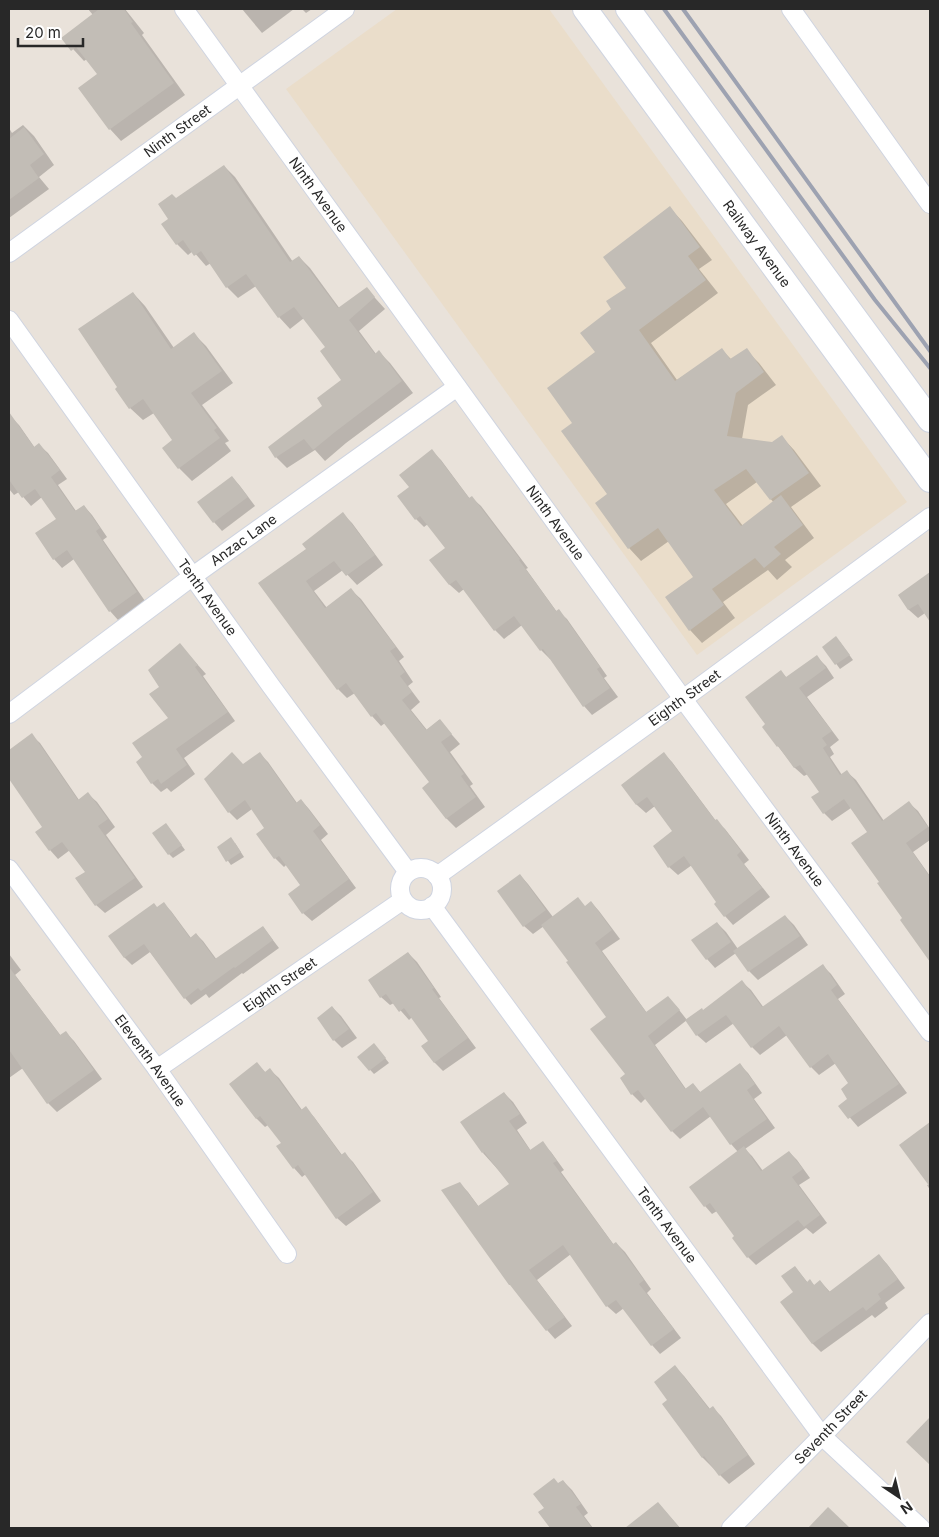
<svg xmlns="http://www.w3.org/2000/svg" width="939" height="1537" viewBox="0 0 939 1537" font-family="Inter,sans-serif">
  <rect width="100%" height="100%" fill="#e9e2da"/>
  <polygon fill="#eaddca" points="397,9 549,9 907,502 697,655 286,89"/>
  <g fill="#0003" fill-rule="evenodd">
    <polygon points="88,9 125,9 144,33 142,35 185,95 121,141 110,129 80,88 99,74 87,59 84,61 63,38 93,15"/>
    <polygon points="242,9 294,9 262,33"/>
    <polygon points="302,9 312,9 306,13"/>
    <polygon points="23,125 34,136 54,165 39,177 49,189 9,218 9,128 12,133"/>
    <polygon points="224,166 235,177 293,262 299,257 310,268 340,309 367,289 385,309 359,331 376,354 379,352 390,363 413,393 346,443 325,461 315,450 287,468 276,457 324,406 342,380 327,347 304,318 290,329 279,317 256,286 238,298 227,287 211,263 206,266 193,251 188,255 177,244 170,219 176,199"/>
    <path d="M670,208L682,221L712,260L699,269L718,293L651,343L677,380L722,350L732,360L746,350L759,363L776,385L748,405L742,439L772,444L782,437L794,450L821,486L791,507L814,538L785,560L792,567L777,580L768,570L723,602L735,618L702,643L690,630L695,577L669,541L641,561L629,548L608,495L574,423L597,353L613,309L628,288ZM757,482L774,503L743,526L726,504Z"/>
    <polygon points="133,293 145,306 174,348 194,334 206,346 233,383 202,405 229,441 225,443 231,451 192,481 179,468 164,448 174,441 154,413 143,420 130,408 119,388"/>
    <polygon points="10,416 19,425 35,448 39,445 48,453 67,479 58,485 76,511 84,506 92,515 107,537 103,540 145,601 118,620 110,611 74,559 62,568 54,559 58,519 42,497 31,506 19,492 14,495 9,489 9,417"/>
    <polygon points="432,451 441,460 470,499 472,498 481,506 528,568 526,569 557,612 558,611 567,619 607,676 604,678 618,697 592,715 584,706 551,658 550,659 541,650 522,625 504,639 495,630 464,589 459,593 450,585 431,560 447,548 428,524 424,527 416,519 410,487"/>
    <polygon points="232,477 240,486 255,506 222,531 214,522"/>
    <polygon points="343,514 352,523 383,565 357,585 343,570 314,591 327,608 351,590 361,599 404,657 399,661 413,682 408,686 420,702 411,710 427,730 439,720 460,744 450,752 473,784 470,786 485,807 456,828 447,819 424,788 431,783 385,723 381,726 372,716 355,693 347,698 338,689 260,583 307,549"/>
    <polygon points="930,574 930,620 925,613 918,618 909,610 899,595"/>
    <polygon points="840,642 853,660 840,669 824,647"/>
    <polygon points="180,645 206,674 203,676 235,721 184,758 195,774 171,792 167,788 161,792 152,783 138,762 144,758 170,718 161,687"/>
    <polygon points="817,657 826,666 834,678 807,697 839,740 830,747 834,754 830,757 842,775 847,772 856,780 884,821 909,803 918,811 930,829 930,840 913,852 930,876 930,959 902,920 904,919 881,882 868,832 851,808 832,821 824,813 820,792 808,774 804,776 795,768 763,727 766,725 781,672 787,678"/>
    <polygon points="31,735 40,743 79,800 88,794 97,802 115,827 106,835 143,887 105,913 96,905 77,878 86,872 70,850 58,859 50,850 37,832 44,827 9,777 9,751"/>
    <polygon points="260,754 268,762 297,803 301,800 309,809 328,834 321,840 356,888 312,921 303,913 302,886 287,864 284,867 275,858 266,828 252,809 237,820 229,812 244,766"/>
    <polygon points="664,754 672,762 716,821 725,829 749,860 744,864 770,897 733,925 725,916 718,902 692,865 678,875 669,867 674,832 655,806 646,813 637,805 622,785"/>
    <polygon points="166,824 185,850 173,858 169,854"/>
    <polygon points="235,843 244,857 231,865 218,847"/>
    <polygon points="520,875 528,884 553,917 586,907 591,902 599,911 620,939 602,951 647,1013 676,1006 687,1020 703,1011 742,982 751,990 764,1008 823,966 831,974 845,994 838,999 907,1093 858,1127 840,1106 849,1099 850,1083 836,1063 819,1075 811,1067 787,1035 760,1055 752,1047 734,1023 706,1043 697,1035 687,1020 655,1045 686,1089 693,1084 701,1093 740,1065 748,1073 762,1093 754,1099 775,1128 745,1149 752,1156 763,1171 789,1152 797,1160 810,1178 799,1185 827,1223 813,1234 806,1228 756,1265 748,1257 736,1236 717,1211 712,1214 705,1206 738,1152 731,1144 711,1116 680,1139 672,1131 646,1098 641,1103 632,1094 621,1078 627,1074 608,1017 544,926 533,934 524,926"/>
    <polygon points="164,904 171,911 191,938 196,934 203,941 217,960 263,927 279,948 243,974 242,973 209,998 206,994 191,1005 185,998 150,952 132,965 125,958 110,937"/>
    <polygon points="785,916 794,925 808,945 758,980 749,971 736,953 715,968 707,959 717,923 726,932 738,949"/>
    <polygon points="408,953 417,962 441,997 439,998 476,1048 443,1071 435,1063 423,1046 430,1041 412,1017 409,1020 394,1003 390,1005 381,997"/>
    <polygon points="9,954 21,970 15,975 61,1036 66,1033 74,1041 102,1079 57,1112 48,1103 23,1068 9,1078"/>
    <polygon points="332,1007 341,1016 357,1038 342,1048 334,1040"/>
    <polygon points="378,1049 389,1063 374,1074 358,1057"/>
    <polygon points="257,1064 266,1073 270,1070 279,1078 302,1110 305,1108 314,1117 342,1155 345,1154 353,1162 381,1201 346,1226 337,1218 306,1174 302,1177 294,1168 283,1143 268,1125 265,1127 257,1119 230,1084"/>
    <polygon points="504,1093 513,1102 527,1123 517,1130 531,1151 542,1143 551,1152 564,1170 561,1172 614,1245 616,1243 625,1252 651,1289 647,1293 681,1338 660,1354 652,1345 624,1308 616,1314 607,1306 571,1254 537,1280 572,1326 555,1339 547,1330 460,1184 468,1192 479,1207 511,1184 483,1153"/>
    <polygon points="930,1124 930,1190 927,1185 930,1184 901,1145"/>
    <polygon points="879,1256 887,1264 905,1288 885,1303 888,1308 875,1318 872,1315 821,1352 813,1344 782,1302 794,1292 795,1267 808,1283 810,1281 815,1286 820,1281 831,1293"/>
    <polygon points="675,1367 684,1376 710,1409 713,1408 721,1416 755,1464 729,1484 702,1457 669,1400"/>
    <polygon points="563,1481 572,1490 588,1513 584,1516 593,1528 551,1528 539,1512 545,1508 558,1484"/>
    <polygon points="658,1503 680,1528 627,1528"/>
  </g>
  <g fill="#c2bdb6">
    <polygon points="99,9 124,9 133,22 131,23 174,83 109,130 78,88 97,74 76,47 71,51 61,38"/>
    <polygon points="24,127 44,154 30,165 39,178 9,200 9,139"/>
    <polygon points="224,165 290,262 299,256 338,308 367,287 375,297 349,320 375,354 379,350 402,381 335,432 313,450 304,439 275,458 268,447 322,406 317,398 341,380 320,351 325,347 294,307 278,318 246,274 226,288 201,251 194,256 183,240 176,245 161,224 168,219 158,204 172,194 176,198"/>
    <polygon points="670,206 700,247 688,256 706,280 639,330 675,381 722,348 730,359 747,348 764,372 736,393 727,436 772,442 782,435 809,473 770,500 746,469 714,490 741,526 781,495 803,525 774,547 781,554 764,568 755,558 712,589 724,605 689,631 665,597 693,577 658,528 628,549 595,503 607,494 561,431 572,423 547,388 595,352 580,333 611,309 606,301 626,288 603,257"/>
    <polygon points="133,292 171,349 194,332 222,371 191,393 217,428 214,430 220,438 178,469 162,448 172,440 143,399 129,409 115,389 117,387 78,329"/>
    <polygon points="9,412 34,447 39,443 60,470 51,477 75,511 84,505 100,528 96,531 137,592 109,612 67,550 53,560 35,533 56,519 35,489 22,498 9,480"/>
    <polygon points="432,449 469,498 472,496 520,559 519,560 556,611 559,609 600,667 597,669 610,688 583,707 543,649 540,651 514,616 494,631 456,580 449,585 429,560 445,548 420,516 415,520 397,496 409,487 399,475"/>
    <polygon points="232,476 248,497 213,523 197,502"/>
    <polygon points="343,512 375,555 346,576 334,561 306,581 325,608 351,588 396,647 390,651 405,672 400,676 412,692 402,700 426,730 440,719 452,734 441,742 464,774 461,776 476,797 446,819 422,788 429,782 376,713 371,717 346,683 337,690 258,583 306,549 302,544"/>
    <polygon points="930,572 930,622 918,604 908,610 898,595"/>
    <polygon points="836,636 850,655 835,665 822,647"/>
    <polygon points="180,643 198,665 195,667 228,712 176,749 187,765 161,784 158,779 151,784 136,762 142,757 132,743 168,718 149,694 159,687 148,670"/>
    <polygon points="817,655 826,668 799,688 832,731 822,738 827,745 823,748 840,775 847,770 882,821 909,801 928,827 906,843 930,877 930,962 900,920 902,918 877,883 879,882 851,843 867,832 844,799 823,814 811,797 819,792 800,765 794,768 778,746 777,747 762,727 765,724 745,697 781,670 786,677"/>
    <polygon points="32,733 78,800 88,792 108,819 98,826 135,878 95,906 75,878 85,872 62,842 49,851 35,832 42,827 9,779 9,750"/>
    <polygon points="232,752 243,764 260,752 296,803 301,799 320,825 313,831 349,879 302,914 288,894 300,885 279,856 274,859 256,834 264,828 245,800 228,813 204,779"/>
    <polygon points="664,752 715,820 717,819 741,851 737,855 762,888 724,917 714,904 716,902 684,856 668,868 653,846 672,831 647,797 636,805 621,785"/>
    <polygon points="166,823 182,845 168,855 152,833"/>
    <polygon points="231,837 241,852 226,862 217,847"/>
    <polygon points="520,874 546,910 523,927 497,891"/>
    <polygon points="578,897 585,906 591,901 612,930 595,943 646,1012 668,996 680,1010 648,1036 685,1089 693,1083 700,1092 740,1063 755,1084 747,1090 767,1119 730,1145 703,1107 671,1132 638,1090 631,1095 620,1078 625,1074 590,1029 606,1017 566,962 568,961 541,925"/>
    <polygon points="164,902 190,938 196,933 215,959 263,926 273,940 235,968 234,967 201,991 198,988 184,999 144,944 124,958 108,936 154,903 157,907"/>
    <polygon points="785,915 800,936 748,972 733,951"/>
    <polygon points="717,922 731,942 706,960 691,940"/>
    <polygon points="408,952 434,988 432,989 468,1038 434,1063 421,1046 428,1041 404,1008 399,1012 386,994 380,998 368,980"/>
    <polygon points="823,964 837,985 831,990 899,1084 848,1119 838,1106 847,1099 841,1089 848,1083 828,1054 810,1068 779,1026 751,1048 726,1015 696,1036 685,1020 702,1008 703,1010 742,980 762,1007"/>
    <polygon points="9,967 60,1035 66,1031 94,1070 47,1104 9,1050"/>
    <polygon points="332,1006 349,1029 333,1041 317,1018"/>
    <polygon points="374,1043 386,1058 369,1071 357,1057"/>
    <polygon points="257,1062 265,1072 270,1068 301,1110 306,1106 341,1155 345,1152 373,1192 336,1219 298,1165 293,1169 276,1146 281,1143 260,1116 256,1119 229,1084"/>
    <polygon points="504,1092 520,1114 509,1121 530,1150 543,1141 557,1161 553,1163 613,1244 616,1242 644,1280 639,1284 674,1329 651,1346 616,1300 606,1307 563,1245 529,1270 565,1317 546,1331 510,1285 509,1285 441,1190 460,1182 478,1206 509,1184 484,1152 482,1153 460,1122"/>
    <polygon points="930,1122 930,1187 899,1145"/>
    <polygon points="744,1146 761,1171 789,1151 803,1169 792,1177 820,1215 804,1227 798,1220 747,1258 732,1238 734,1236 710,1203 704,1207 689,1187"/>
    <polygon points="879,1254 898,1279 878,1294 881,1299 866,1311 863,1307 812,1344 780,1302 793,1292 781,1276 795,1266 807,1282 810,1279 814,1285 820,1280 829,1292"/>
    <polygon points="675,1365 709,1409 713,1406 748,1455 719,1476 704,1456 702,1458 662,1404 667,1400 654,1382"/>
    <polygon points="930,1417 930,1465 906,1442"/>
    <polygon points="554,1478 558,1483 563,1480 581,1504 576,1507 592,1528 550,1528 538,1512 544,1508 533,1494"/>
    <polygon points="658,1502 680,1528 625,1528"/>
    <polygon points="828,1507 850,1528 808,1528"/>
  </g>
  <g fill="none" stroke-linecap="round" stroke-linejoin="round">
    <g stroke="#cfd4e0" stroke-width="20">
      <g id="minor">
        <path id="s1" d="M184,9L683,699L930,1032"/>
        <polyline points="791,9 930,204"/>
        <path id="s2" d="M9,253L345,9"/>
        <path id="s3" d="M9,320L271,686L408,872"/>
        <path id="s4" d="M9,714L193,576L457,387"/>
        <circle cx="421" cy="889" r="21"/>
        <path id="s5" d="M9,869L157,1069L287,1254"/>
        <path id="s6" d="M437,876L683,699L930,517"/>
        <path id="s7" d="M432,906L822,1436L921,1528"/>
        <path id="s8" d="M157,1069L403,900"/>
        <path id="s9" d="M731,1528L822,1436L930,1323"/>
      </g>
    </g>
    <g stroke="#cfd4e0" stroke-width="26">
      <g id="secondary">
        <path id="s10" d="M585,9L930,480"/>
        <polyline points="628,9 930,420"/>
      </g>
    </g>
    <use href="#minor" stroke="#fff" stroke-width="18"/>
    <use href="#secondary" stroke="#fff" stroke-width="24"/>
    <g stroke="#9da2b1" stroke-width="4">
      <polyline points="664,9 875,300 930,368"/>
      <polyline points="683,9 930,351"/>
    </g>
  </g>
  <g text-anchor="middle" stroke-width="4.5" stroke-linejoin="round" paint-order="stroke">
    <g font-size="14" fill="#282828" stroke="#fff">
      <text dy="5" stroke="none"><textPath href="#s2" startOffset="208">Ninth Street</textPath></text>
      <text dy="5" stroke="none"><textPath href="#s1" startOffset="229">Ninth Avenue</textPath></text>
      <text dy="5" stroke="none"><textPath href="#s10" startOffset="291">Railway Avenue</textPath></text>
      <text dy="5" stroke="none"><textPath href="#s1" startOffset="634">Ninth Avenue</textPath></text>
      <text dy="5" stroke="none"><textPath href="#s4" startOffset="292">Anzac Lane</textPath></text>
      <text dy="5" stroke="none"><textPath href="#s3" startOffset="341">Tenth Avenue</textPath></text>
      <text dy="5" stroke="none"><textPath href="#s6" startOffset="305">Eighth Street</textPath></text>
      <text dy="5" stroke="none"><textPath href="#s1" startOffset="1039">Ninth Avenue</textPath></text>
      <text dy="5" stroke="none"><textPath href="#s8" startOffset="149">Eighth Street</textPath></text>
      <text dy="5" stroke="none"><textPath href="#s5" startOffset="238">Eleventh Avenue</textPath></text>
      <text dy="5" stroke="none"><textPath href="#s7" startOffset="396">Tenth Avenue</textPath></text>
      <text dy="5" stroke="none"><textPath href="#s9" startOffset="142">Seventh Street</textPath></text>
    </g>
  </g>
  <rect width="939" height="1537" fill="none" stroke="#282828" stroke-width="20"/>
  <g transform="translate(899 1497) rotate(145)" stroke="#ffffff" stroke-width="4" paint-order="stroke">
  <path d="M0-4L9 19L0 12L-9 19Z" fill="#282828"/>
  <text y="-8" font-size="14" font-weight="bold" text-anchor="middle" fill="#282828">N</text>
  </g>
  <path d="M18 38v8h65v-8" fill="none" stroke="#282828" stroke-width="2.5"/>
  <text x="25" y="38" font-size="15" fill="#282828" stroke="#ffffff" stroke-width="4" paint-order="stroke">20 m</text>
</svg>
